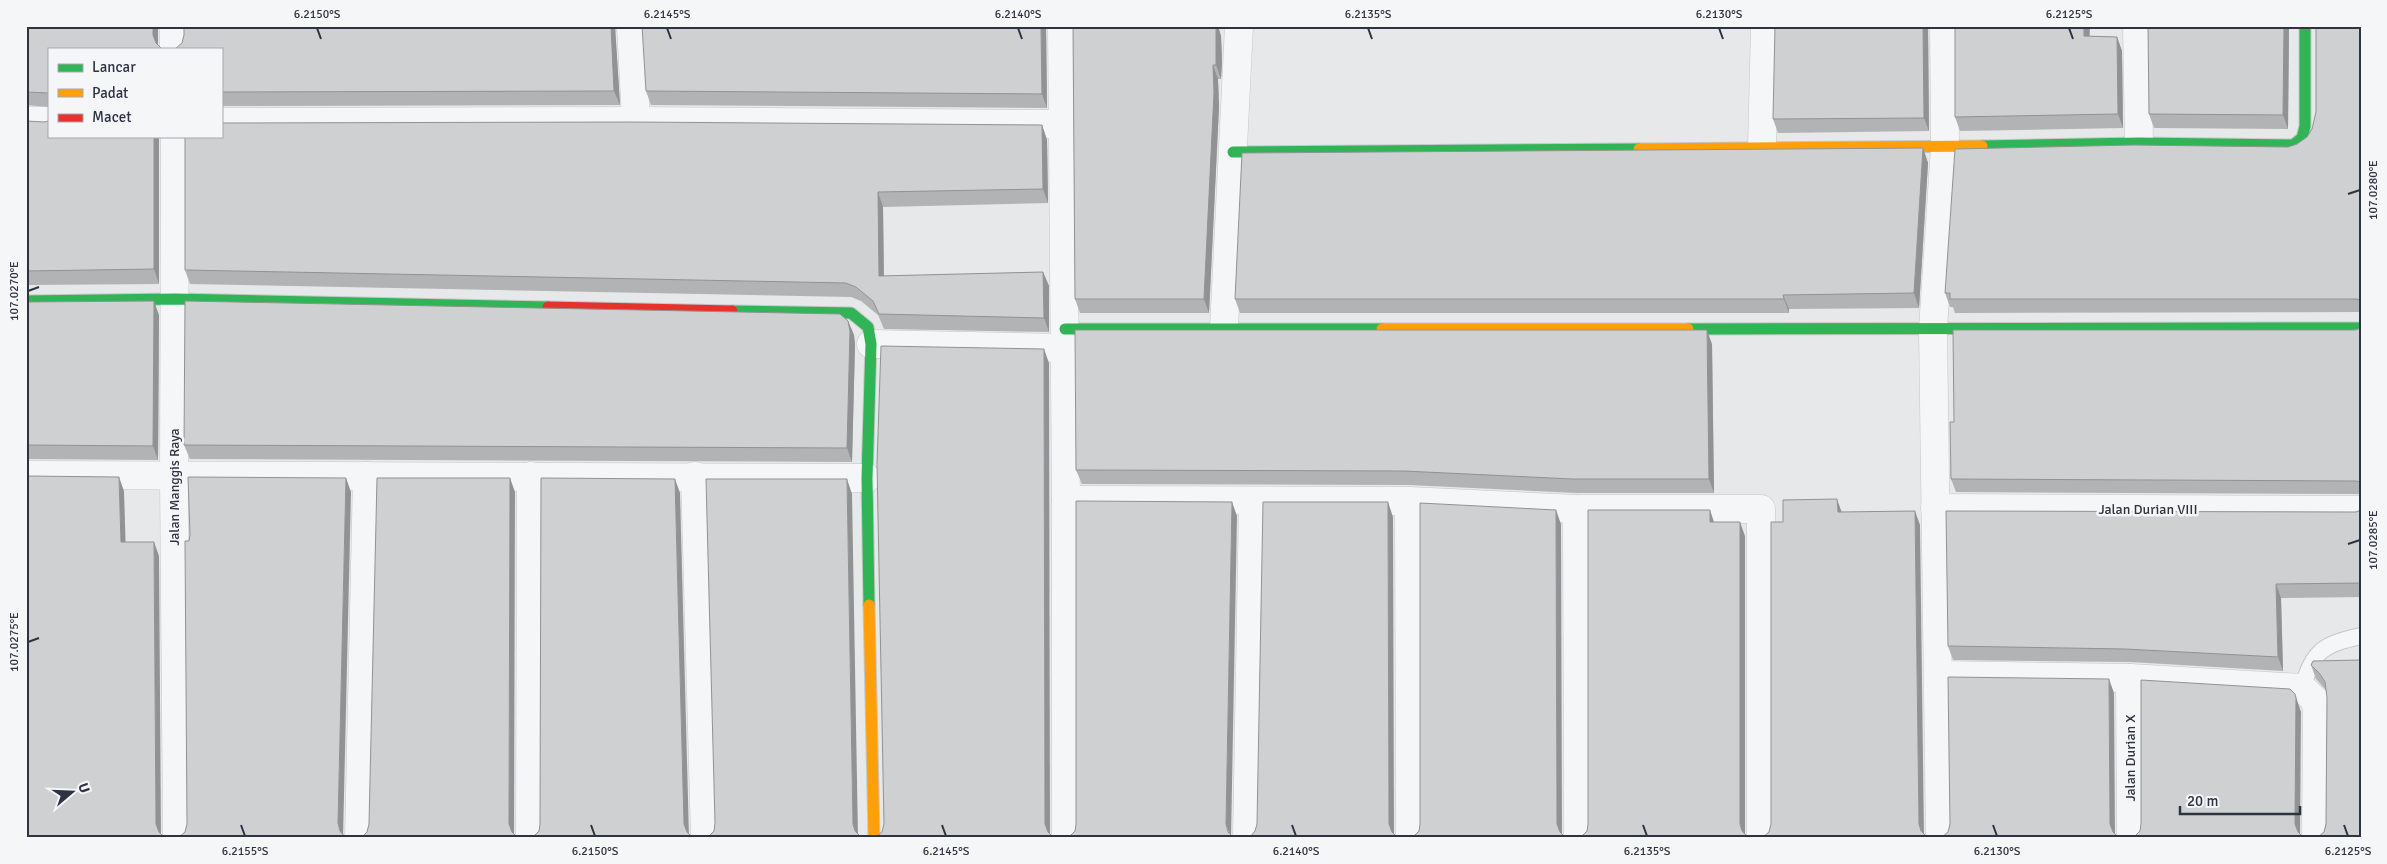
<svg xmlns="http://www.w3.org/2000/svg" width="2387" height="864" viewBox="0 0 2387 864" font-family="Signika,sans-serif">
  <rect width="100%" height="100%" fill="#e6e8ea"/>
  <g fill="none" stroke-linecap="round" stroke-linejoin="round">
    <g stroke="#c4c6c8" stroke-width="18">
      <path id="lane" d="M2302,688C2315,649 2322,645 2361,636"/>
    </g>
    <g stroke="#c4c6c8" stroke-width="29">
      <g id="street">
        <polyline points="174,26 174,49"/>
        <polyline points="631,26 636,121"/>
        <polyline points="1062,26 1066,500 1066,838"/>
        <polyline points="2137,26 2139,143"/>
        <polyline points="26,121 49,121"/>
        <polyline points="221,122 636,121 1063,124"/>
        <polyline points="175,136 174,477 177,838"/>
        <polyline points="1762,148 1765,26"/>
        <polyline points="1224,328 1239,26"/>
        <polyline points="871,344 1065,348"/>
        <polyline points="26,475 867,478"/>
        <polyline points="695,476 705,838"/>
        <polyline points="1066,500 1409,501 1577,509 1761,509 1761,838"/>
        <polyline points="1409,501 1410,838"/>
        <polyline points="1935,508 2361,510"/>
        <polyline points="1577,509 1578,838"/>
        <polyline points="1939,675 2130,678 2302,688 2315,700 2317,711 2316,838"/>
        <polyline points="2130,678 2131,838"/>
        <polyline points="359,838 367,476"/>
        <polyline points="530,838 531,476"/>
        <polyline points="1247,838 1253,502"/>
        <polyline points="1940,838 1933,329 1945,147 1944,26"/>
      </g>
    </g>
    <g stroke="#c4c6c8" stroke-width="13">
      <g id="fast">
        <polyline points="1982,146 2139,143 2293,145 2302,138 2305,126 2305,26"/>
        <polyline points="1233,152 1639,149"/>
        <polyline points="26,301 175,299 548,307"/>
        <polyline points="732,311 851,313 868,327 871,344 867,478 869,605"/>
        <polyline points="1065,329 1382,329"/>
        <polyline points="1688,329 2361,328"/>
      </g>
    </g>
    <g stroke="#c4c6c8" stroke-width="13">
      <g id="slow">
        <polyline points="1639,149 1982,146"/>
        <polyline points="1382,329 1688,329"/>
        <polyline points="869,605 874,838"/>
      </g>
    </g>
    <g stroke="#c4c6c8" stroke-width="13">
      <polyline id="jam" points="548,307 732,311"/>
    </g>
    <use href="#lane" stroke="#f5f6f7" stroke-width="16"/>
    <use href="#street" stroke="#f5f6f7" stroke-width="28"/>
    <use href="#fast" stroke="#30b455" stroke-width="11"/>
    <use href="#slow" stroke="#ff9f0a" stroke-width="11"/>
    <use href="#jam" stroke="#e5322d" stroke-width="11"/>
  </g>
  <g fill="#b1b3b5">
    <polygon points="26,26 158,26 158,46 161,49 49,49 49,107 26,105"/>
    <polygon points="184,26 615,26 620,105 221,106 221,49 182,43 184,35"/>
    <polygon points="1046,26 1047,108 651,105 646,91"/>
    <polygon points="1073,26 1218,26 1221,36 1222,61 1221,79 1218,79 1219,107 1209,313 1080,313 1075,299"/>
    <polygon points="1928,26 1929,131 1778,133 1773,119"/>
    <polygon points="2289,26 2288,129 2154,128 2149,114"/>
    <polygon points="2361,26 2361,312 1955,313 1953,307 1950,307 1945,293 2288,147 2297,144 2307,137 2312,129"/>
    <polygon points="2089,36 2117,37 2122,51 2123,128 1960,131 1955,117"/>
    <polygon points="26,121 49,136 159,136 159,284 26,285"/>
    <polygon points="1042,125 1047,140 1048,203 883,207 884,276 1043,272 1049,286 1049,332 884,329 878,315 861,301 851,297 190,284 185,270"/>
    <polygon points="1923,148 1928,163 1919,308 1789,309 1789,313 1240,313 1235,299"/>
    <polygon points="26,302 159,315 158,460 26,459"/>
    <polygon points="848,321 854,335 855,345 852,462 190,459 184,445"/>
    <polygon points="2361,328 2361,494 1956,492 1951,479 1954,422"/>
    <polygon points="1712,344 1714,493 1577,493 1409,485 1082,484 1076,470"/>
    <polygon points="2361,510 2361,597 2281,598 2283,671 2130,662 1953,660 1948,646"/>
    <polygon points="2361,660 2361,838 2324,832 2326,824 2327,697 2326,690 2316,679 2311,665"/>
  </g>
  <g fill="#909293">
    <polygon points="153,26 158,26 158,49 153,35"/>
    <polygon points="611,26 615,26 620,105 614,91"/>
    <polygon points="1041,26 1046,26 1047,108 1042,94"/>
    <polygon points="1214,26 1218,26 1221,36 1222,61 1221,79 1216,65"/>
    <polygon points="1923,26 1928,26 1929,131 1924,118"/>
    <polygon points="2084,26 2090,26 2089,50 2084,36"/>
    <polygon points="2284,26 2289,26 2288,129 2283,115"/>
    <polygon points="2117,37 2122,51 2123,128 2118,114"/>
    <polygon points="1213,65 1218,79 1219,107 1209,313 1204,299"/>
    <polygon points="1042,125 1047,140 1048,203 1043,189"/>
    <polygon points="154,136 159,136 159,284 154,269"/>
    <polygon points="1923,148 1928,163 1919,308 1914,293"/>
    <polygon points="878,192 883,207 884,291 879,276"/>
    <polygon points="1043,272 1049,286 1049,332 1044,318"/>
    <polygon points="1783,295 1789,309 1789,313 1784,299"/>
    <polygon points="154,301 159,315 158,460 153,446"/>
    <polygon points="848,321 854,335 855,345 852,462 847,448"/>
    <polygon points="1707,330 1712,344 1714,493 1709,479"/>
    <polygon points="1044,349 1049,363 1050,838 1045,824"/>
    <polygon points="119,477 124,491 126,557 121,542"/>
    <polygon points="346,478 351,492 343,838 340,831 338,823"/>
    <polygon points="510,478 515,492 514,838 509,824"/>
    <polygon points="675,479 680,493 689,838 684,824"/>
    <polygon points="847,479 852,494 858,838 853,824"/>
    <polygon points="1837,499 1842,513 1838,512"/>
    <polygon points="1232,502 1237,516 1231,838 1226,824"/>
    <polygon points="1388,502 1393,517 1394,838 1389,824"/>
    <polygon points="1556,510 1561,524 1562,838 1557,824"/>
    <polygon points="1710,510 1715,525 1710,522"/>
    <polygon points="1915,511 1920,525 1924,838 1919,824"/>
    <polygon points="1740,522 1745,536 1745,838 1744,838 1740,824"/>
    <polygon points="154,542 159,556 161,838 156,824"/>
    <polygon points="2276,584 2281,598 2283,671 2278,657"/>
    <polygon points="2109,679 2114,693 2115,838 2110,824"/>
    <polygon points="2295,694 2301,712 2300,838 2295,824"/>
  </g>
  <g fill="#ced0d2" stroke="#909293">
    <polygon points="26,26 153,26 153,35 156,43 162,49 49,49 49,93 26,92"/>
    <polygon points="184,26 611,26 614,91 221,92 221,49 175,49 182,43 184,35"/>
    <polygon points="642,26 1041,26 1042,94 646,91"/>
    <polygon points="1073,26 1216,26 1216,65 1213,65 1214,93 1204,299 1075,299"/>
    <polygon points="1775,26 1923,26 1924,118 1773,119"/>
    <polygon points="1955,26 2084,26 2084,36 2117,37 2118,114 1955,117"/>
    <polygon points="2148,26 2284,26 2283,115 2149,114"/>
    <polygon points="2316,26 2361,26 2361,300 2356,299 1950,299 1950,293 1945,293 1955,149 2134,145 2288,147 2297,144 2307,137 2312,129 2316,112"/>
    <polygon points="26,121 44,122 49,121 49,136 154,136 154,269 26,271"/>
    <polygon points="631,122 1042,125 1043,189 878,192 879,276 1043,272 1044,318 879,314 873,301 856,287 846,283 185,270 185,136 221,136 221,123"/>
    <polygon points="1923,148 1914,293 1783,295 1784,299 1235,299 1242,153"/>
    <polygon points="154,301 153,446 26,445 26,302"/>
    <polygon points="185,301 840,314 848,321 850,331 847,448 184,445"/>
    <polygon points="2361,328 2361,482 2356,481 1951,479 1950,422 1954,422 1953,330 2356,330"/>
    <polygon points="1075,330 1707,330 1709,479 1572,479 1404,471 1076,470"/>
    <polygon points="881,346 1044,349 1045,824 1048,832 1054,838 875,838 876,837 882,832 884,824 877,464"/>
    <polygon points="26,476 119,477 121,542 154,542 156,824 159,832 165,838 26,838"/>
    <polygon points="188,477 346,478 338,823 340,831 345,837 348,838 178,838 185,832 187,824 185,541 189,541 190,535"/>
    <polygon points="377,478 510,478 509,824 512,832 518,838 360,838 362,837 367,832 369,824"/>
    <polygon points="541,478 675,479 684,824 687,832 692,837 694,838 530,838 533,837 539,831 540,824"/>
    <polygon points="706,479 847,479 853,824 855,831 861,837 863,838 705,838 708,837 714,831 715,823"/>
    <polygon points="1837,499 1838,512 1915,511 1919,824 1921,831 1927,837 1929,838 1762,838 1769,832 1771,824 1771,522 1783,522 1783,500"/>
    <polygon points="1076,501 1232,502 1226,824 1228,832 1233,837 1236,838 1067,838 1069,837 1075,831 1076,824"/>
    <polygon points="1263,502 1388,502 1389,824 1392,832 1397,837 1399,838 1248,838 1250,837 1255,831 1257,824"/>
    <polygon points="1420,503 1556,510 1557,824 1560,832 1565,837 1567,838 1410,838 1413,837 1419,831 1420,824"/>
    <polygon points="1588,510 1710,510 1710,522 1740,522 1740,824 1742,831 1748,837 1750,838 1578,838 1581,837 1587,831 1588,824"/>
    <polygon points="2361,510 2361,583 2276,584 2278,657 2125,649 1948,646 1946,511 2356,512"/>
    <polygon points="2361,660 2361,838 2317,838 2324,832 2326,824 2327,697 2325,682 2320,674 2311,665 2313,661"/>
    <polygon points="1948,677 2109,679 2110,824 2113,832 2118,837 2120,838 1941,838 1948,832 1950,824"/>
    <polygon points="2141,680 2290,689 2295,694 2296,698 2295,824 2298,832 2304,838 2131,838 2134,837 2140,831 2141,824"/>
  </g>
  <path fill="none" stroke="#2e3342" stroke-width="2" d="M317,28L321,39M667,28L671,39M1018,28L1022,39M1368,28L1372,39M1719,28L1723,39M2069,28L2073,39M2348,194L2360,190M28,291L39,287M2348,544L2360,540M28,642L39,638M241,825L245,836M591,825L595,836M942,825L946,836M1292,825L1296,836M1643,825L1647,836M1993,825L1997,836M2344,825L2348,836"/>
  <g text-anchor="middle" stroke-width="5" stroke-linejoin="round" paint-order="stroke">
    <g font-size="14" fill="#2e3342" stroke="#f4f6f8">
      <text transform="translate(174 487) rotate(-90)" y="5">Jalan Manggis Raya</text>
      <text x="2148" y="514">Jalan Durian VIII</text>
      <text transform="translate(2130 758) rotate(-90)" y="5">Jalan Durian X</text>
    </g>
  </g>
  <rect width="2387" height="864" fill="none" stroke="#f4f6f8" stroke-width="55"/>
  <rect x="48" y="48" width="175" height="90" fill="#f4f6f8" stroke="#a5a8af"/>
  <rect x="58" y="64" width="25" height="8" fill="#30b455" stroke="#a5a8af"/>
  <text x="92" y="72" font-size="15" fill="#2e3342">Lancar</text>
  <rect x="58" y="89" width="25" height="8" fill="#ff9f0a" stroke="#a5a8af"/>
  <text x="92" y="98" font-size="15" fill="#2e3342">Padat</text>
  <rect x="58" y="114" width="25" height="8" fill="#e5322d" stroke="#a5a8af"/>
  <text x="92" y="122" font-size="15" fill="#2e3342">Macet</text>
  <g transform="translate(72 792) rotate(71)" stroke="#f4f6f8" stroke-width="4" paint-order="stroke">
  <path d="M0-4L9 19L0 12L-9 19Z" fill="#2e3342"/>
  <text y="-8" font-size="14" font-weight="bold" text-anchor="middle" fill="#2e3342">U</text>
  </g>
  <path d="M2180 806v8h120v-8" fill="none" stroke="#2e3342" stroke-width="2.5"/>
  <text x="2187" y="806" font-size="15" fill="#2e3342" stroke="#f4f6f8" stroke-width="4" paint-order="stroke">20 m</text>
  <rect x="28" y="28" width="2332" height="808" fill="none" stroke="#2e3342" stroke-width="2"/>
  <g font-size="12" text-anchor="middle" fill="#2e3342">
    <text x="317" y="18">6.2150°S</text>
    <text x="667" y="18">6.2145°S</text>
    <text x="1018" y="18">6.2140°S</text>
    <text x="1368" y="18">6.2135°S</text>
    <text x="1719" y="18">6.2130°S</text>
    <text x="2069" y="18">6.2125°S</text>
    <text transform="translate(2373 190) rotate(-90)" y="4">107.0280°E</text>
    <text transform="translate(14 291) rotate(-90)" y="4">107.0270°E</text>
    <text transform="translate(2373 540) rotate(-90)" y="4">107.0285°E</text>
    <text transform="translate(14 642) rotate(-90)" y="4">107.0275°E</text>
    <text x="245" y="855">6.2155°S</text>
    <text x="595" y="855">6.2150°S</text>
    <text x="946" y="855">6.2145°S</text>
    <text x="1296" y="855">6.2140°S</text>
    <text x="1647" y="855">6.2135°S</text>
    <text x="1997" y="855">6.2130°S</text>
    <text x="2348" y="855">6.2125°S</text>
  </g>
</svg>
